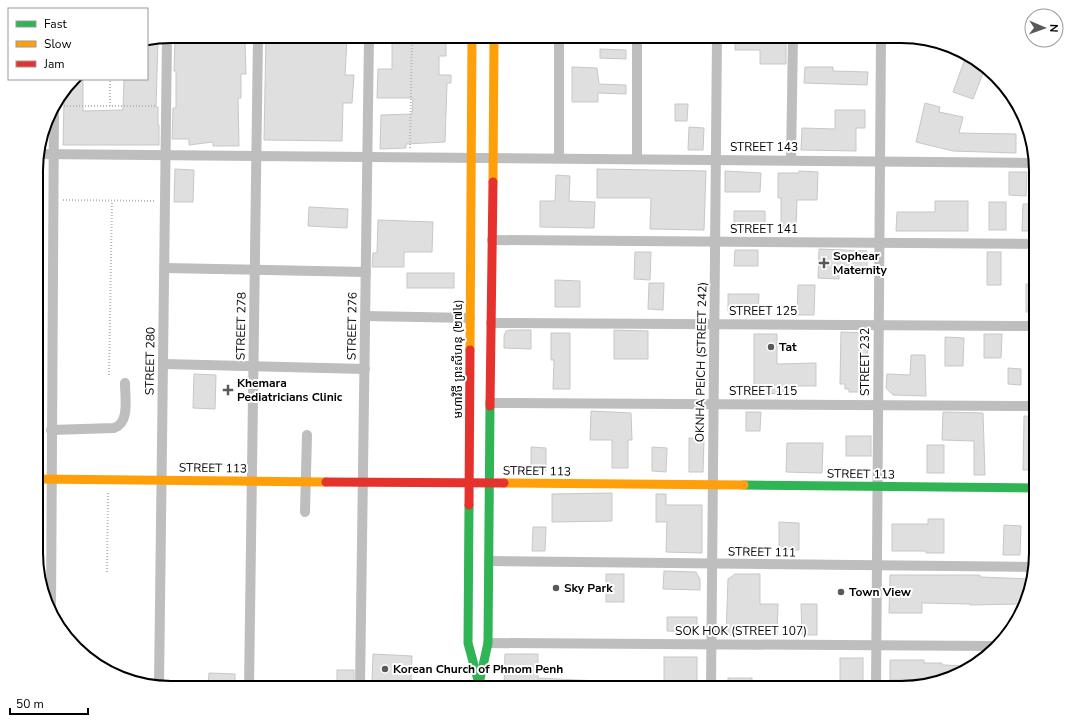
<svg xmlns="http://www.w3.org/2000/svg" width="1072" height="724" viewBox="0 0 1072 724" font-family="'Nunito Sans','Noto Sans Khmer',sans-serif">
  <rect width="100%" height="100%" fill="#fff"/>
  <g fill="#dfdfdf" stroke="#c7c7c7">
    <polygon points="266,36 320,36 320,39 347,40 345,75 354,75 352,103 343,103 342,141 264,140"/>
    <polygon points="392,36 446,36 446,56 439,56 439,75 451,75 451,83 447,83 445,142 406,144 406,148 380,149 381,115 412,114 413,98 377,98 378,69 392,69"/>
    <polygon points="735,36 786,36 786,64 760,64 760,50 735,50"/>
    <polygon points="158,39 156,107 158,107 158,125 159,125 159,145 63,145 64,101 58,101 74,79 83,79 83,111 123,110 124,79 147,79 147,41"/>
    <polygon points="195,40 245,43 246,74 241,74 241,98 238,98 239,146 213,146 213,142 189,145 189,139 172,139 173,108 176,108 176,71 174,71 175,41"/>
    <polygon points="600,49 626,50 626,59 600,58"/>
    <polygon points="965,59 982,65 985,68 973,99 953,92"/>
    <polygon points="572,67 597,68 599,84 626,85 626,94 598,93 598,102 572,102"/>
    <polygon points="805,67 833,67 833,71 868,72 867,85 804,83"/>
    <polygon points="925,103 940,107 939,112 963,117 959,133 1016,134 1016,153 953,151 916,142"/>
    <polygon points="675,104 688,104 687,121 675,121"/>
    <polygon points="835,110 865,110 865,128 856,128 856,151 801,150 802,128 835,129"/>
    <polygon points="689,127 704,128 703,150 688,150"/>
    <polygon points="175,169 194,170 193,202 174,202"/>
    <polygon points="597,169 706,171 704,230 650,229 651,198 597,198"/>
    <polygon points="725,171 761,173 760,192 725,192"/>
    <polygon points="799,171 818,172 817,200 797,200 796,227 781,227 781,198 778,198 778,173 799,173"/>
    <polygon points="1009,172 1027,172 1026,196 1009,195"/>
    <polygon points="556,175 570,176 569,201 595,202 594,228 540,227 540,201 555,201"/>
    <polygon points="935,201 968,201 968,231 896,231 897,212 935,212"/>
    <rect x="989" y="202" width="17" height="28"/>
    <polygon points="1023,204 1036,204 1036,231 1022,231"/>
    <polygon points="309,207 348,209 347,228 308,226"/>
    <polygon points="734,211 765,211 765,231 734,230"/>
    <polygon points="378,220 433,222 432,252 404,252 404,267 372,267 373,253 377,253"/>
    <polygon points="819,249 867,251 867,269 839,268 839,279 818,278"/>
    <polygon points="735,250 758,250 758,266 734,266"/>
    <polygon points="635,252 651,252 650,280 634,279"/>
    <rect x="987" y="252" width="14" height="33"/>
    <rect x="407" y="273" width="47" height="15"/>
    <polygon points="555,280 580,281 580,307 555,307"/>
    <polygon points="649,283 664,283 663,310 648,309"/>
    <rect x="1026" y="284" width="10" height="28"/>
    <polygon points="798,285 815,285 814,315 797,315"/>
    <polygon points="728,294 759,294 758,312 728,311"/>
    <polygon points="510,330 531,330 531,349 504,348 504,336 506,331"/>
    <polygon points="614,330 648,331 648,359 614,359"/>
    <polygon points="841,332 868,333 867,382 865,382 865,389 861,389 861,392 849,392 849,389 845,389 845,384 840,384"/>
    <polygon points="551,333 570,333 570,389 553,389 554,360 551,360"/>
    <polygon points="754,334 777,334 777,364 816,363 816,386 796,386 796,394 754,393"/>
    <polygon points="984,334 1002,334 1001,358 984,358"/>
    <polygon points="945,337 964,338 963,366 945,366"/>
    <polygon points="911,355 925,355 926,396 893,395 886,388 887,374 910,375"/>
    <polygon points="1008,368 1021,369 1021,385 1008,384"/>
    <polygon points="194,374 216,375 215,409 193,408"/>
    <polygon points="591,411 631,413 632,440 628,440 628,468 612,468 612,440 590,440"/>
    <polygon points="746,412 761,412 760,431 746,431"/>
    <polygon points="943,412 983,413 985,475 974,475 974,441 942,440"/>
    <polygon points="1024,416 1036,417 1036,470 1023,470"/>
    <rect x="846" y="436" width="25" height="20"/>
    <polygon points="689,438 704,439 703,472 689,472"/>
    <polygon points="787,443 823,443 822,473 786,472"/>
    <rect x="927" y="445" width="17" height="28"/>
    <polygon points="531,447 546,448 546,471 531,471"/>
    <polygon points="652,447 667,448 666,472 652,471"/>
    <polygon points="612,493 612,521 552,522 552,494"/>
    <polygon points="656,494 666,494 666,505 702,505 702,553 666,552 667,522 656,522"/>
    <polygon points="928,519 944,519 944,553 926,553 926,551 892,551 892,524 928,524"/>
    <polygon points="779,522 799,523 799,550 779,550"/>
    <polygon points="1004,525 1021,526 1020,555 1003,555"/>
    <polygon points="533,527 546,527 545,551 532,551"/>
    <polygon points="664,571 696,572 700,579 700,590 663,589"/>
    <rect x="606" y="574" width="18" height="28"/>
    <polygon points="735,574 760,574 760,604 778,604 777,636 726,635 728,579"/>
    <polygon points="890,575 980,575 980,577 1030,579 1021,604 970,605 970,604 922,603 922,613 889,613"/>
    <polygon points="801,604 817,604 817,635 802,635"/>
    <polygon points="667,617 697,617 697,632 667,631"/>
    <polygon points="373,654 412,656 411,683 372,683"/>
    <polygon points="505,654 538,654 538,678 598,681 598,688 504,688"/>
    <rect x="664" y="657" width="33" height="25"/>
    <rect x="840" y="658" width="23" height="30"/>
    <polygon points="890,660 924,660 924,663 942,663 942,665 973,666 968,670 925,683 925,680 890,680"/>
    <rect x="337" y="670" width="17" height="18"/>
    <polygon points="209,673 235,674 235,688 208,688"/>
    <rect x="728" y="678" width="24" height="10"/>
  </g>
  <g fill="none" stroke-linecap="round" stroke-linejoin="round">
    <g stroke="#b9b9b9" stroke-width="2" stroke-dasharray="1 2" stroke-linecap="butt">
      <polyline points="64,106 157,106"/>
      <polyline points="110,106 110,79"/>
      <polyline points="410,148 412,36"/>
      <polyline points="63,200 156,201"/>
      <polyline points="109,375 112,201"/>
      <polyline points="107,572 108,492"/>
    </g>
    <g stroke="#bebebe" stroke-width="10">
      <polyline points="637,36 637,159"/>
      <polyline points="37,154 1036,163"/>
      <polyline points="559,158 559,36"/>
      <polyline points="791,160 793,36"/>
      <polyline points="492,240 1036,244"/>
      <polyline points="165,268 366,272"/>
      <polyline points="366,316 470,318"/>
      <polyline points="491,323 1036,326"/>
      <polyline points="163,364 365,369"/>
      <polyline points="490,403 1036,406"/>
      <path d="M51,430L114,428C130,423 125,398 125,383"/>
      <polyline points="305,512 307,435"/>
      <polyline points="489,561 1034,567"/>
      <polyline points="51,611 54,106"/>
      <polyline points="488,643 994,646"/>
      <polyline points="159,686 167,37"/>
      <polyline points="249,688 258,36"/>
      <polyline points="360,688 369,36"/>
      <polyline points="711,688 717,36"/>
      <polyline points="876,688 881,36"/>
    </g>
    <g stroke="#30b455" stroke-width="9">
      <polyline points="744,485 1036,488"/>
      <polyline points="469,505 468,643 478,680"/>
      <polyline points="478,688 488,643 490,406"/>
    </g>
    <g stroke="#ff9f0a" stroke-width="9">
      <polyline points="493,182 494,36"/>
      <polyline points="470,350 472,36"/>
      <polyline points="37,479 326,482"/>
      <polyline points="504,483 744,485"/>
    </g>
    <g stroke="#e5322d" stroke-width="9">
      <polyline points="490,406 493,182"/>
      <polyline points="326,482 504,483"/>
      <polyline points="469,505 470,350"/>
    </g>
  </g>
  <g fill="#595959" stroke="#fff" stroke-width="1.5">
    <path d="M822 257h4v4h4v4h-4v4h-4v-4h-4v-4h4z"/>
    <circle cx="771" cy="347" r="4"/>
    <path d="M226 384h4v4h4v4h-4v4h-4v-4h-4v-4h4z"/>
    <circle cx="556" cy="588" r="4"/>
    <circle cx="841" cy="592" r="4"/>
    <circle cx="385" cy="669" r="4"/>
  </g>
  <g text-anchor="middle" stroke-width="4" stroke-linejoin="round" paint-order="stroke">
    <g font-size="12" fill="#000" stroke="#fff">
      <text x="764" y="151">STREET 143</text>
      <text x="764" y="233">STREET 141</text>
      <text x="763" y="315">STREET 125</text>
      <text transform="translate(241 326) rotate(-89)" y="4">STREET 278</text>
      <text transform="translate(352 326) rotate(-89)" y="4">STREET 276</text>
      <text transform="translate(458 359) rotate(-90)" y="4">មហាវិថី ព្រះសីហនុ (២៧៤)</text>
      <text transform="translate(150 361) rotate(-89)" y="4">STREET 280</text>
      <text transform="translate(701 362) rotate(-89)" y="4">OKNHA PEICH (STREET 242)</text>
      <text transform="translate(865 362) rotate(-90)" y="4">STREET 232</text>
      <text x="763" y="395">STREET 115</text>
      <text transform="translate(213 468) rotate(1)" y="4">STREET 113</text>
      <text transform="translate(537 471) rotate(1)" y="4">STREET 113</text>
      <text transform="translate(861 474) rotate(1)" y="4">STREET 113</text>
      <text transform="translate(762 552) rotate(1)" y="4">STREET 111</text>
      <text x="741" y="635">SOK HOK (STREET 107)</text>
    </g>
    <g font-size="12" font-weight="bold" fill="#000" stroke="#fff" text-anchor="start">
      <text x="833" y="260">Sophear<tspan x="833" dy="14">Maternity</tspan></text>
      <text x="779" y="351">Tat</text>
      <text x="237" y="387">Khemara<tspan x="237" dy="14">Pediatricians Clinic</tspan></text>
      <text x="564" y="592">Sky Park</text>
      <text x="849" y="596">Town View</text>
      <text x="393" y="673">Korean Church of Phnom Penh</text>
    </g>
  </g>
  <path d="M0 0H1072V724H0ZM171 43H901A128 128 0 0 1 1029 171V553A128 128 0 0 1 901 681H171A128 128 0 0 1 43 553V171A128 128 0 0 1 171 43Z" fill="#fff" fill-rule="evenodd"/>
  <path fill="none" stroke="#000" stroke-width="2" d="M171 43H901A128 128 0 0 1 1029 171V553A128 128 0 0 1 901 681H171A128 128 0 0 1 43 553V171A128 128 0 0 1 171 43Z"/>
  <rect x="8" y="8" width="140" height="72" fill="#ffffff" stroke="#999999"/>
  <rect x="16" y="21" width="20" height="6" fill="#30b455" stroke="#999999"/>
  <text x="44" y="28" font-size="12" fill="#000000">Fast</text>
  <rect x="16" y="41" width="20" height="6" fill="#ff9f0a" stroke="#999999"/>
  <text x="44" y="48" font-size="12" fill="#000000">Slow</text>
  <rect x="16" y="61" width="20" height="6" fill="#e5322d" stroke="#999999"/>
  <text x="44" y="68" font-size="12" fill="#000000">Jam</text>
  <g transform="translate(1044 28) rotate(92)"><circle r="19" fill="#ffffff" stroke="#999999"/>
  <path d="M0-3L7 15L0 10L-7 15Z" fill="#595959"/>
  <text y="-6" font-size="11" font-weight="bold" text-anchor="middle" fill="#000000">N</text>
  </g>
  <path d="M10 708v6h78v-6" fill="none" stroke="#000000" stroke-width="2"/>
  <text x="16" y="708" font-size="12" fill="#000000" stroke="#ffffff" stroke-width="3" paint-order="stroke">50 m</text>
</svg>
